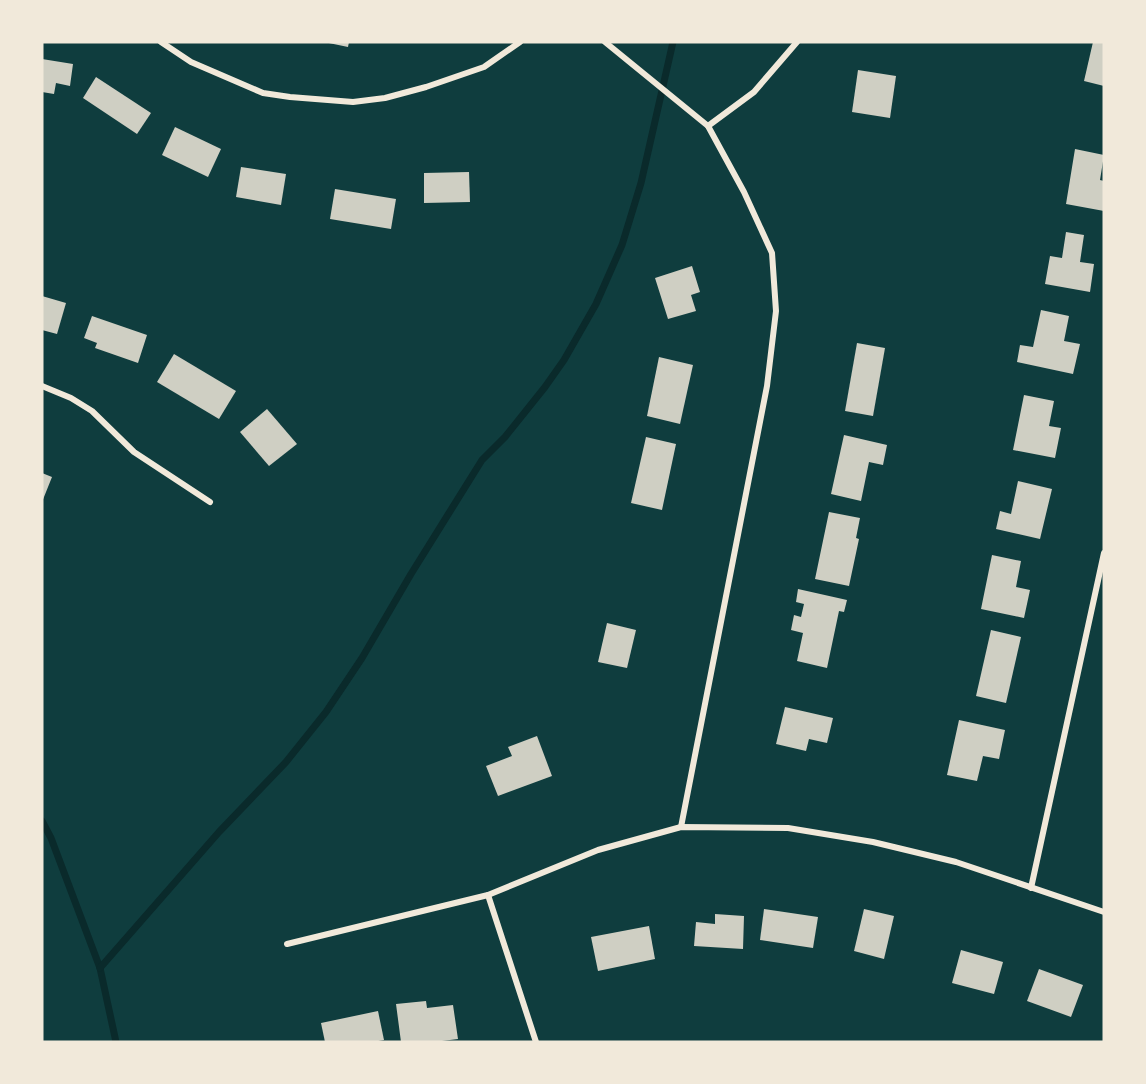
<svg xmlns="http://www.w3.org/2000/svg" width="1146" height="1084" viewBox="0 0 1146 1084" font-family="Overpass,sans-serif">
  <rect width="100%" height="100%" fill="#0f3d3e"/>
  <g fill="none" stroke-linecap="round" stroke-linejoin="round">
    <g stroke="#0a2a2b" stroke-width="7">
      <polyline points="42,821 51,838 100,968 116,1042"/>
      <polyline points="100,968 219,832 286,762 326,712 362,658 411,574 482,460 505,437 545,387 564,360 596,304 622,245 641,183 673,42"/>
    </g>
  </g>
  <g fill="#cfcfc3">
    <polygon points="324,42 349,42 348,47"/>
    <polygon points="1093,42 1104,42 1104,86 1084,81"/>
    <polygon points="42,59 73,64 70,86 56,83 54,94 42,92"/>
    <polygon points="858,70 896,76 890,118 852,112"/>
    <polygon points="96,77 151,113 137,134 83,98"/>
    <polygon points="175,127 221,149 208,177 162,155"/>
    <polygon points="1075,149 1104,155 1100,180 1104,181 1104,211 1066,204"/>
    <polygon points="241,167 286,174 281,205 236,197"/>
    <polygon points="469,172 470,202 424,203 424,173"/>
    <polygon points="335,189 396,199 391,229 330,219"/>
    <polygon points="1066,232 1084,235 1080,262 1094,264 1090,292 1045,284 1050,256 1062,258"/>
    <polygon points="692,266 700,292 691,295 696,311 668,319 655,278"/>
    <polygon points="42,296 66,303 57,334 42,330"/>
    <polygon points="1041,310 1069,316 1064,341 1080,344 1073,374 1017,362 1020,345 1033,347"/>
    <polygon points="92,316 147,335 138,363 95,348 97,343 84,338"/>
    <polygon points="857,343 885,348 873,416 845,411"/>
    <polygon points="174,354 236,391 219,419 157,382"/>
    <polygon points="659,357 693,365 680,424 647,416"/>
    <polygon points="1024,395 1054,401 1049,426 1061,428 1055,458 1013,450"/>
    <polygon points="267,409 297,444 269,466 240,432"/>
    <polygon points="844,435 887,445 883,465 869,462 861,501 831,494"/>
    <polygon points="646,437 676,444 662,510 631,503"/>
    <polygon points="42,473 52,477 42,502"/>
    <polygon points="1018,481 1052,489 1040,539 996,529 1000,511 1011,514"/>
    <polygon points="829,512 860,518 856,538 859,539 849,586 815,579"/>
    <polygon points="992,555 1021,561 1016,587 1030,590 1024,618 981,609"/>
    <polygon points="798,589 847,600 844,612 839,611 827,668 797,661 803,633 791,630 794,615 801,617 804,604 796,602"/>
    <polygon points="607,623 636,630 627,668 598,662"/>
    <polygon points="991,630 1021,637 1006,703 976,696"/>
    <polygon points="785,707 833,718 827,743 809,739 806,751 776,744"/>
    <polygon points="959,720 1005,730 999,759 983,756 977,781 947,775"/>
    <polygon points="537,736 552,776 498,796 486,766 512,756 508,747"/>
    <polygon points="764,909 818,917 813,948 760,940"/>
    <polygon points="864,909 894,916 884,959 854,951"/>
    <polygon points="715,914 744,916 743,949 694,946 696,922 715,924"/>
    <polygon points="649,926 655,959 598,971 591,937"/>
    <polygon points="961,950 1003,962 994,994 952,983"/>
    <polygon points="1039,969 1083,985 1071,1017 1027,1001"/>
    <polygon points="426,1001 427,1008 453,1005 458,1039 434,1042 401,1042 396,1004"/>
    <polygon points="378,1011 384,1040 373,1042 325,1042 321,1023"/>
  </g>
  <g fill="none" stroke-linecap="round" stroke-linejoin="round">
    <g stroke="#f1e9da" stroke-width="6">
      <polyline points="161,42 191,62 263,93 290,97 353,102 385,98 426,87 484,67 520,42"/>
      <polyline points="605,42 708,126 744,192 772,253 776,311 767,386 681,827"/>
      <polyline points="708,126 754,92 797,42"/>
      <polyline points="42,386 71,398 92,411 134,452 210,502"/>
      <polyline points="1031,888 1104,553"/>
      <polyline points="488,895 536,1042"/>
      <polyline points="287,944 488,895 598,850 681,827 788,828 873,842 956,862 1104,912"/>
    </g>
  </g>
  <rect width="1146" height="1084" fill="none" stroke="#f1e9da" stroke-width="87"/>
</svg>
